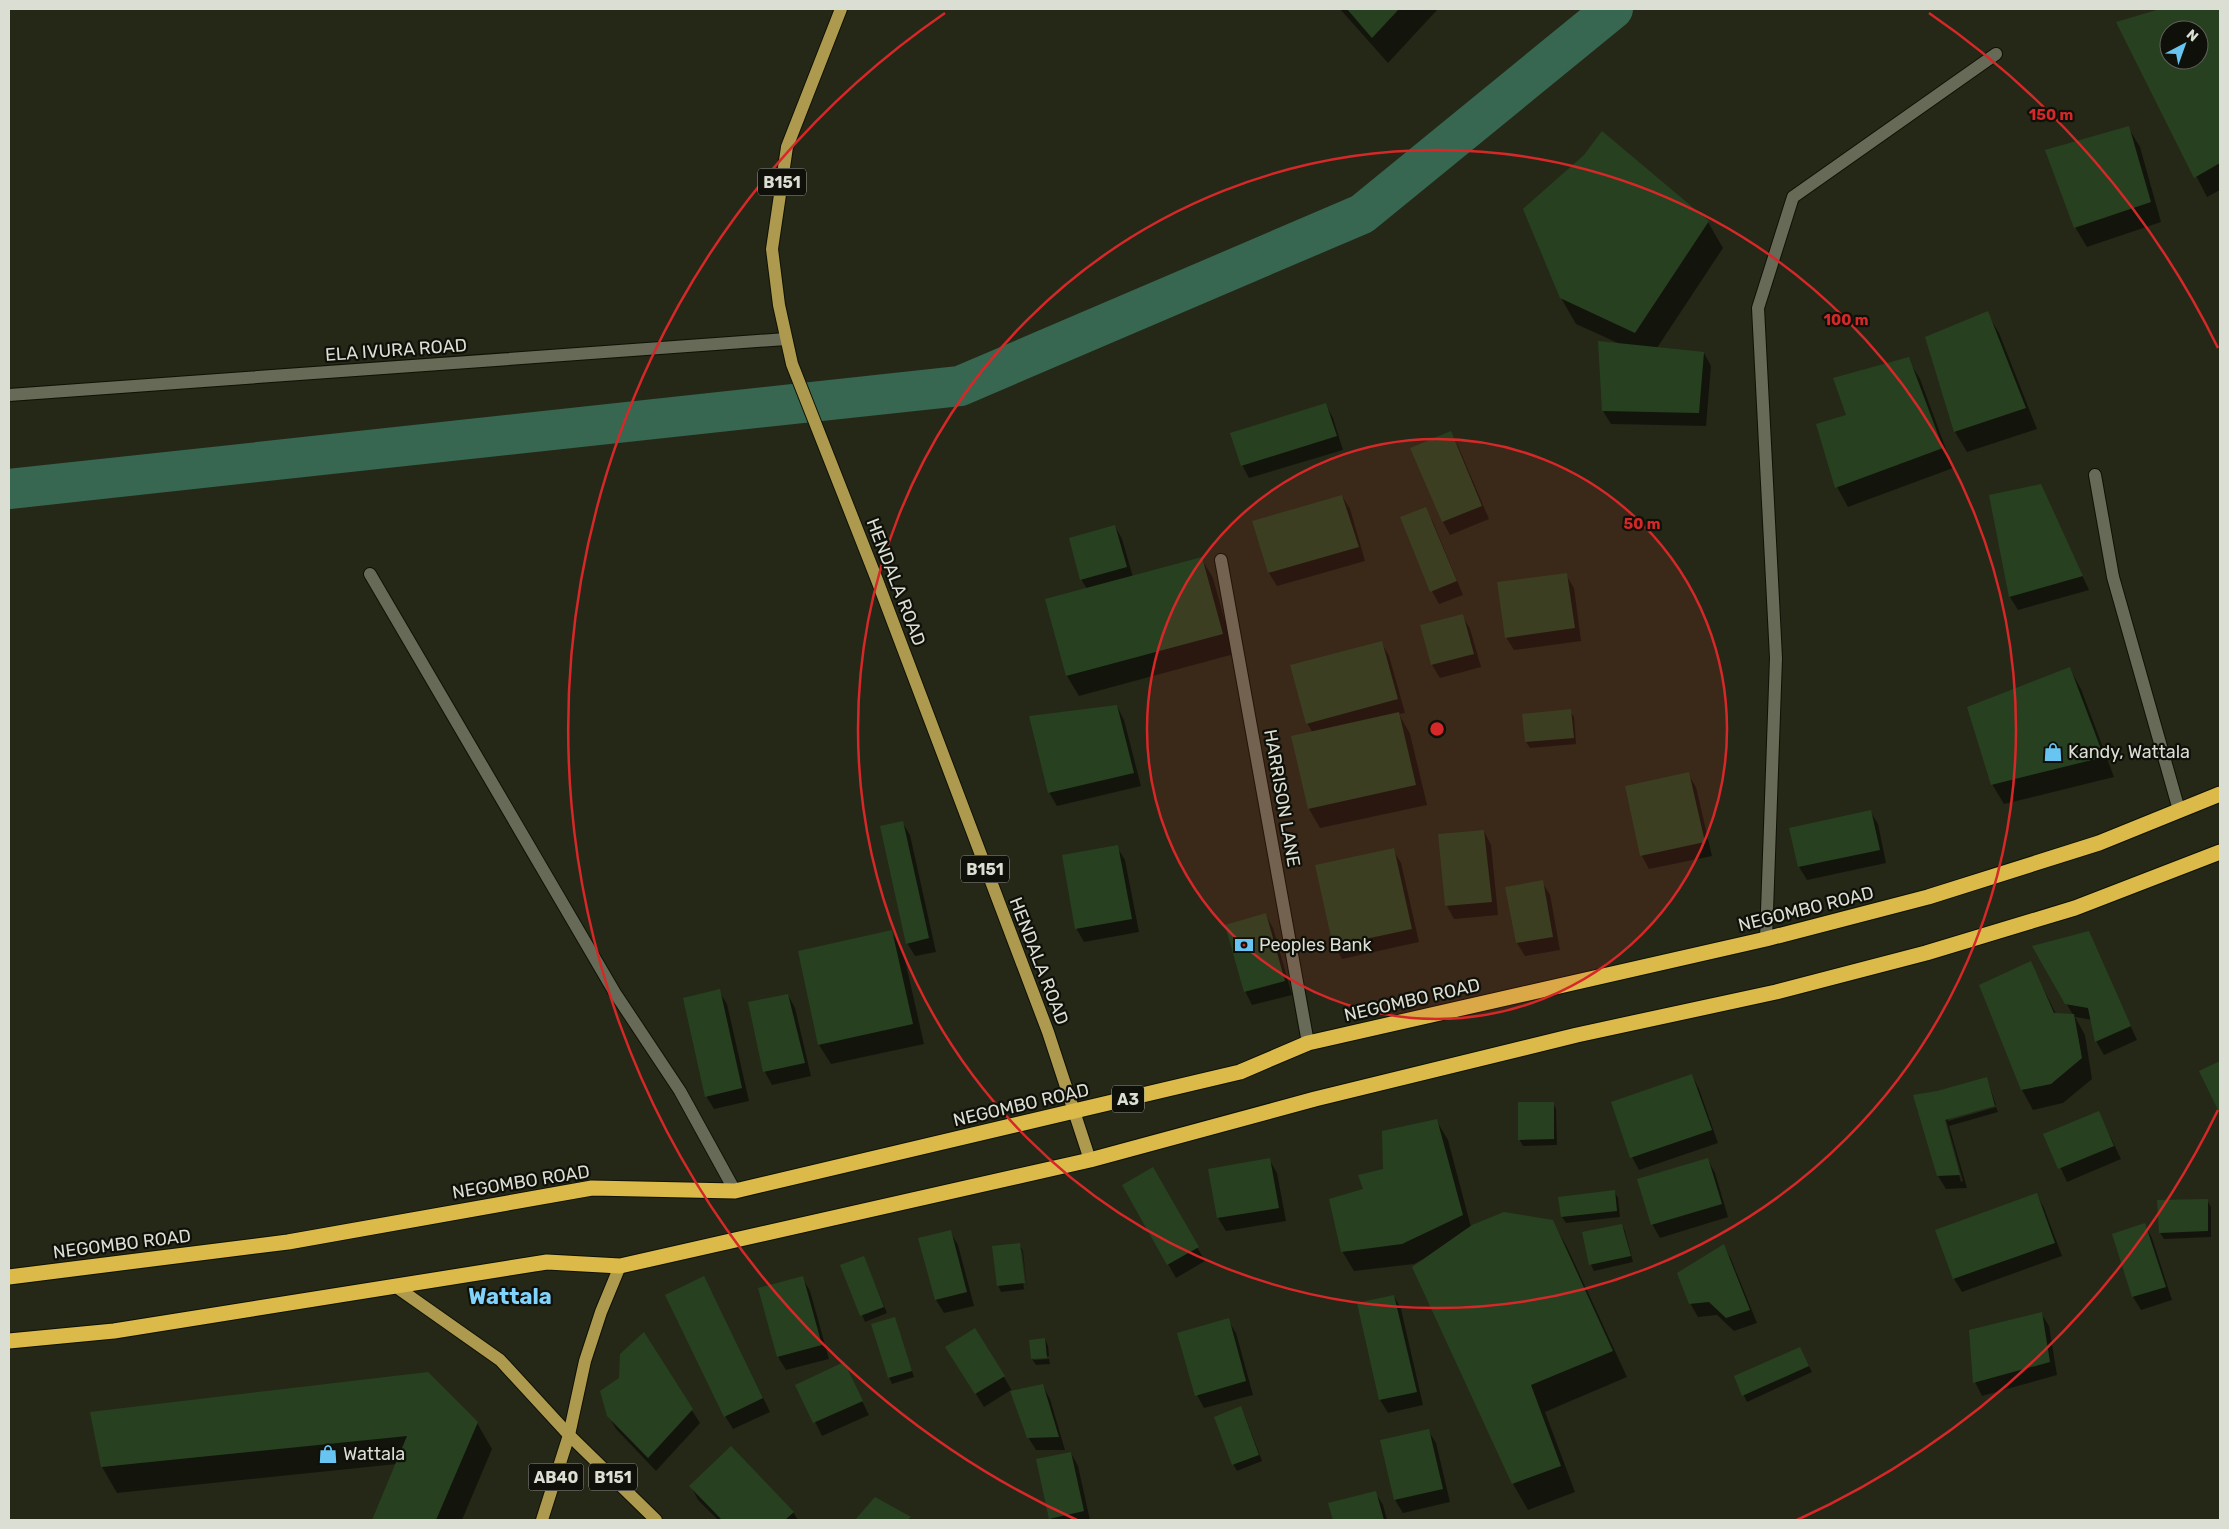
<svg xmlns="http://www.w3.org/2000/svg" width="2229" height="1529" viewBox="0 0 2229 1529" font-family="Rubik,sans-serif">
  <rect width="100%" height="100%" fill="#252817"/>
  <g fill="#0007" fill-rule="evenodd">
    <polygon points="1340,9 1438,9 1388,63"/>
    <path d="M2164,9H2220V190L2207,197L2118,23ZM2169,30H2199V60H2169Z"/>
    <polygon points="2128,127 2140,147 2161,222 2087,247 2075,227"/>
    <polygon points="1708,222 1723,248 1657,348 1704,353 1711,366 1706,426 1611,424 1603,411 1620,344 1576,324 1561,298"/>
    <polygon points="1987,313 1999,333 2037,429 1967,452 1955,432 1927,337"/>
    <polygon points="1908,359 1920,379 1953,468 1848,507 1837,487 1848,416"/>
    <polygon points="1326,405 1333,418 1343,450 1249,478 1242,465"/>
    <polygon points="1451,433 1458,446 1489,519 1450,535 1443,522"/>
    <polygon points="2041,486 2089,590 2018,610 2010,597 1991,496"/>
    <polygon points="1342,496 1350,509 1365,561 1277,586 1269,573 1254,522"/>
    <polygon points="1425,509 1433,522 1463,595 1439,604 1432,591"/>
    <polygon points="1115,526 1122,539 1133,577 1201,558 1213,578 1234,654 1079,696 1067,676 1046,600 1087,589 1081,579"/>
    <polygon points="1566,575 1574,588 1581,641 1514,650 1506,637"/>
    <polygon points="1462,615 1470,629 1481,667 1440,678 1432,665"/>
    <polygon points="1381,642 1389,656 1405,713 1399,714 1410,734 1427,805 1320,828 1309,809 1313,733 1307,723"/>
    <polygon points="2070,669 2081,689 2114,777 2004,804 1992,784"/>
    <polygon points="1117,706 1124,720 1141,786 1057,806 1049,792"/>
    <polygon points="1570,711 1574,717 1576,744 1530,748 1526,742 1523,715"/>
    <polygon points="1688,774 1696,787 1712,856 1649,869 1642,856 1627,787"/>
    <polygon points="1870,811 1878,824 1886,863 1807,880 1799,867"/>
    <polygon points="902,822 910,835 936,952 915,956 907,943"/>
    <polygon points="1484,831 1491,845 1498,915 1454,919 1447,906"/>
    <polygon points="1117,847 1125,860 1139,932 1084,942 1076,928"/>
    <polygon points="1393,850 1401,863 1419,942 1342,959 1335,946"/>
    <polygon points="1542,882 1550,895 1560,950 1525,956 1517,943"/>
    <polygon points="1266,915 1273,928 1292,995 1252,1005 1245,991"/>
    <polygon points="891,931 903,951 924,1044 831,1064 819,1045"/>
    <polygon points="2088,933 2137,1040 2104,1055 2096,1041 2092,1020 2075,1017 2085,1035 2092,1079 2063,1103 2033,1110 2022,1090 2030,962 2056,1014 2073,1015 2034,947"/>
    <polygon points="719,991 727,1004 749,1101 714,1109 706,1096"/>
    <polygon points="788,995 795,1008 811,1076 772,1085 765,1072"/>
    <polygon points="1692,1075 1699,1089 1718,1143 1639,1170 1632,1157"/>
    <path d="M1987,1079L1996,1105L1948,1118V1121L1996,1107L1998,1112L1949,1126L1967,1188L1946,1189L1938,1176L1937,1092ZM1943,1116L1946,1120L1963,1181L1961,1182Z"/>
    <polygon points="1553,1103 1556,1109 1557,1145 1523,1146 1519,1139"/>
    <polygon points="2099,1113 2121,1159 2067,1182 2045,1134"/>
    <polygon points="1436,1120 1448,1140 1471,1227 1552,1221 1567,1247 1627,1377 1545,1412 1575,1492 1528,1510 1513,1484 1414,1267 1423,1259 1414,1264 1354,1271 1342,1251 1364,1190"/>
    <polygon points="1269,1159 1277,1173 1286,1221 1226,1231 1218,1218 1210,1170"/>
    <polygon points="1708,1160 1715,1173 1728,1217 1660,1238 1652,1224"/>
    <polygon points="1152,1168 1205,1261 1176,1278 1123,1185"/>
    <polygon points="1614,1191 1618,1198 1620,1217 1566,1223 1562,1217"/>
    <polygon points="2037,1195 2044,1208 2062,1256 1962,1292 1954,1279 1937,1230"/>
    <polygon points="2207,1200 2211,1207 2211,1237 2164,1239 2160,1233"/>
    <polygon points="1622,1225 1625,1231 1633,1262 1594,1271 1591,1265 1583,1233"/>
    <polygon points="2145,1225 2152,1238 2172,1300 2141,1310 2133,1297"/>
    <polygon points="950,1231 958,1245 974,1306 944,1313 936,1300"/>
    <path d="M1019,1245L1023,1251L1027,1289L1001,1292L998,1285ZM1019,1250H1022L1027,1289H1024Z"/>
    <polygon points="1724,1246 1731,1259 1757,1323 1734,1331 1717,1315 1698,1317 1690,1303"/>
    <polygon points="864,1258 887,1313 865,1322 842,1266"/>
    <polygon points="802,1277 810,1291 829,1359 786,1370 778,1357"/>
    <polygon points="711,1291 770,1412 733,1429 725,1416"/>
    <polygon points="1394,1296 1401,1309 1423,1405 1388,1413 1380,1400"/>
    <polygon points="2041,1313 2049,1326 2057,1375 1982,1396 1975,1382"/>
    <polygon points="894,1318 914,1377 892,1384 889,1377"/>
    <polygon points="1228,1320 1236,1333 1253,1395 1204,1408 1197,1395"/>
    <polygon points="643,1334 700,1423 656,1471 616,1429 608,1415 620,1378"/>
    <polygon points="1045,1339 1048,1346 1049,1356 1033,1358 1033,1360 1049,1359 1050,1364 1036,1365 1032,1359"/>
    <polygon points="1803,1355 1812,1372 1747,1402 1735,1377"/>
    <polygon points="955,1360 1004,1377 1012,1391 1043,1386 1050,1399 1065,1450 1036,1450 1028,1437 1011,1390 984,1407"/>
    <polygon points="844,1364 869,1415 822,1436 797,1385"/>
    <polygon points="1244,1414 1262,1461 1237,1471 1233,1464"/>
    <polygon points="477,1423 492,1449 462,1520 373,1520 397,1464 117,1493 102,1467"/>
    <polygon points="1428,1430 1436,1443 1450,1502 1403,1513 1395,1500"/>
    <polygon points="1071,1453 1078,1466 1090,1520 1051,1520 1050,1518"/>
    <polygon points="691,1486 793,1512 798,1520 718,1520 698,1500"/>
    <polygon points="1375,1492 1383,1505 1387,1520 1334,1520 1330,1504"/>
    <polygon points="875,1499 910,1518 911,1520 856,1520"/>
  </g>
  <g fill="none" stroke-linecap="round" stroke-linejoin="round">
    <polyline stroke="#376750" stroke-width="40" points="9,489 960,386 1362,214 1613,9"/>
  </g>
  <g fill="#274120" fill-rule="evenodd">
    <polygon points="1347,9 1399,9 1372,38"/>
    <path d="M2160,9H2220V163L2194,178L2116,22ZM2169,30H2199V60H2169Z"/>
    <polygon points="2129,126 2151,202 2074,228 2045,150"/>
    <polygon points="1602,131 1709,221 1635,333 1560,298 1523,209 1584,155"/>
    <polygon points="1988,311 2026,408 1954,432 1925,337"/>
    <polygon points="1598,341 1704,352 1699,413 1602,411"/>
    <polygon points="1909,357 1943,448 1835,488 1816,424 1846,415 1833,378"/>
    <polygon points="1326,403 1337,436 1241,466 1230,433"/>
    <polygon points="1451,431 1482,506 1442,522 1410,448"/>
    <polygon points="2041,484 2083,576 2009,597 1989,495"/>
    <polygon points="1342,495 1359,547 1268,573 1252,521"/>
    <polygon points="1426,507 1457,581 1430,592 1400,517"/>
    <polygon points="1115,525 1127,567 1080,580 1069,538"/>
    <polygon points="1202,557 1223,634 1066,676 1045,599"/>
    <polygon points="1567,573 1575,628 1505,638 1497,582"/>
    <polygon points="1463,614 1474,654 1431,665 1420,625"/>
    <polygon points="1382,641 1398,699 1306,724 1290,665"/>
    <polygon points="2070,667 2104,757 1991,785 1967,707"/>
    <polygon points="1117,705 1134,773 1048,793 1029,716"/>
    <polygon points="1571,709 1574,738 1525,742 1522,714"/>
    <polygon points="1399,712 1416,785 1308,809 1291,736"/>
    <polygon points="1689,772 1705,842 1640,856 1625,786"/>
    <polygon points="1871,810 1880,850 1798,867 1789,828"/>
    <polygon points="903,821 929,938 906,944 880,826"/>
    <polygon points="1484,830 1492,902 1445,906 1438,834"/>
    <polygon points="1118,845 1132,919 1075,929 1062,855"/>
    <polygon points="1394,848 1412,929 1333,946 1315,865"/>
    <polygon points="1543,880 1553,937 1516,943 1505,887"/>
    <polygon points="1266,913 1285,981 1244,992 1225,925"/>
    <polygon points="892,930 913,1024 818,1045 798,951"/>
    <polygon points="2089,931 2131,1026 2095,1042 2088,1008 2065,1004 2032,946"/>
    <polygon points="2031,961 2054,1013 2074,1014 2082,1058 2051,1084 2021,1090 1979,985"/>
    <polygon points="720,989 742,1088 705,1097 683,998"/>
    <polygon points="788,994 805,1063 763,1072 748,1002"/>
    <polygon points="2220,1061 2220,1114 2199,1071"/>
    <polygon points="1692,1074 1712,1130 1630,1158 1611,1102"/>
    <polygon points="1987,1077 1995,1106 1945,1120 1960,1175 1937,1176 1913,1095 1937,1091"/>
    <polygon points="1518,1102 1554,1102 1554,1139 1518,1140"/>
    <polygon points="2099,1111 2114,1146 2058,1169 2043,1134"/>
    <polygon points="1437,1119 1463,1215 1402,1244 1341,1252 1329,1199 1363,1189 1358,1175 1383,1169 1382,1131"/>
    <polygon points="1270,1158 1279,1208 1217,1218 1208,1169"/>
    <polygon points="1708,1158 1722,1204 1651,1225 1637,1179"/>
    <polygon points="1153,1167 1199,1247 1167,1265 1122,1185"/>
    <polygon points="1615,1190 1617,1211 1561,1217 1558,1197"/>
    <polygon points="2037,1193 2055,1243 1953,1279 1935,1230"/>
    <polygon points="2208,1199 2208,1231 2159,1233 2157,1200"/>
    <polygon points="1504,1212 1553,1220 1613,1351 1531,1385 1561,1466 1512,1484 1412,1267 1472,1225"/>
    <polygon points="2145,1223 2166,1287 2132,1297 2112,1234"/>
    <polygon points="1622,1224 1631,1256 1589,1265 1582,1232"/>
    <polygon points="951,1230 967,1292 935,1300 918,1238"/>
    <polygon points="1020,1243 1025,1283 997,1286 992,1246"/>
    <polygon points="1724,1244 1750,1310 1726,1318 1709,1302 1689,1304 1677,1273"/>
    <polygon points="864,1256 884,1307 860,1316 840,1265"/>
    <polygon points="704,1276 763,1398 724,1417 665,1295"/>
    <polygon points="803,1276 822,1345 777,1357 758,1288"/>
    <polygon points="1394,1295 1417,1392 1379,1400 1357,1303"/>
    <polygon points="2042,1312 2050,1362 1973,1383 1969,1330"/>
    <polygon points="895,1317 912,1371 888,1378 871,1324"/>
    <polygon points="1229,1318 1246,1381 1195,1396 1177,1333"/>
    <polygon points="975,1328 1005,1376 975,1394 945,1347"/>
    <polygon points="644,1332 693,1409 648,1458 607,1416 600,1391 619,1378 620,1354"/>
    <polygon points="1045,1338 1047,1358 1031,1359 1029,1340"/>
    <polygon points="1800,1347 1809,1366 1742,1396 1734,1376"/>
    <polygon points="844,1362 863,1401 813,1423 795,1385"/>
    <polygon points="428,1372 478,1422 436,1520 372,1520 407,1436 101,1467 90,1412"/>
    <polygon points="1043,1384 1059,1437 1027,1438 1010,1391"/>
    <polygon points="1241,1406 1259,1455 1232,1465 1214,1417"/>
    <polygon points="1429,1429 1443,1489 1394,1500 1380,1440"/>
    <polygon points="731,1446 794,1512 785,1520 722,1520 689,1486"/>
    <polygon points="1071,1452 1084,1511 1049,1519 1036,1459"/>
    <polygon points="1376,1491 1384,1520 1333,1520 1328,1503"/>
    <polygon points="875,1497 911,1517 908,1520 855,1520"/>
  </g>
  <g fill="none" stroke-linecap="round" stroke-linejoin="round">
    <g stroke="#0f1103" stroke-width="14">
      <g id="lane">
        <polyline points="2095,475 2113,577 2179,810"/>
        <polyline points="1766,939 1776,658 1758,308 1793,197 1996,54"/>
      </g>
    </g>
    <g stroke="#0f1103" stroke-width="14">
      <g id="street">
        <polyline points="9,395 786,339"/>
        <polyline points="1221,560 1308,1043"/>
        <polyline points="370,574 615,993 680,1091 735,1191"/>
      </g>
    </g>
    <g stroke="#0f1103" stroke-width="14">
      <g id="primary">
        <polyline points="841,9 787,147 772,249 779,305 792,364 877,580 1048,1032 1090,1160"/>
        <polyline points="395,1286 500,1360 569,1435 656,1520"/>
        <polyline points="542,1520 569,1435 585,1361 601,1312 620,1266"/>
      </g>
    </g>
    <g stroke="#0f1103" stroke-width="17">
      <g id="highway">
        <polyline points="9,1277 288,1242 592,1188 735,1191 1240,1072 1308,1043 1766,939 1928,897 2099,843 2220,794"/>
        <polyline points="9,1341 114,1331 547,1262 620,1266 1090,1160 1315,1099 1577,1035 1776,992 1926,953 2075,908 2220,852"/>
      </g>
    </g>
    <use href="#lane" stroke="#676a57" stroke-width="12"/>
    <use href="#street" stroke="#676a57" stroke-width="12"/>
    <use href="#primary" stroke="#ad9a4f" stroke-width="12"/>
    <use href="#highway" stroke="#dbba4a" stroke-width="15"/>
  </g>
  <circle cx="1437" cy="729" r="290" fill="#d62828" fill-opacity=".12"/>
  <g fill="none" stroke="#d62828" stroke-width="2.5">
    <circle cx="1437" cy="729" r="290"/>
    <circle cx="1437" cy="729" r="579"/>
    <path d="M2218 1110A869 869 0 0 1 1797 1520M1077 1520A869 869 0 0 1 945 13M1929 13A869 869 0 0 1 2218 348"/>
  </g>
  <defs>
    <g id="shop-bare" transform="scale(1.5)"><path d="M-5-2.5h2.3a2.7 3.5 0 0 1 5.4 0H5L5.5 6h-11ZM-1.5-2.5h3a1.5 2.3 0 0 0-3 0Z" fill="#68c4f0" stroke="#0f1009" stroke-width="2.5" paint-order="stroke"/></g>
    <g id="bank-bare" transform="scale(1.5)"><path d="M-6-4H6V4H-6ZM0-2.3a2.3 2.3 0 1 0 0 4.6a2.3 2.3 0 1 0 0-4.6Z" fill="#68c4f0" stroke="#0f1009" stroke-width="2.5" paint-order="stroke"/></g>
  </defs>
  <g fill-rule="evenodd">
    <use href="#shop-bare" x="2053" y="752"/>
    <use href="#bank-bare" x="1244" y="945"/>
    <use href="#shop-bare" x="328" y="1454"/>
  </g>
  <g text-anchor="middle" stroke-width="4.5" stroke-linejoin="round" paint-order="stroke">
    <g fill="#0f1009" stroke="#9ea096" stroke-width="1">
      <rect x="758" y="168.5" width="48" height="27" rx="4"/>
      <rect x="961" y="855.5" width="48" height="27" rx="4"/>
      <rect x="1112" y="1085.5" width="32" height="27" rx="4"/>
      <rect x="528.5" y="1463.5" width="55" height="27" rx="4"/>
      <rect x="589" y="1463.5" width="48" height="27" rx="4"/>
    </g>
    <g font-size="16" font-weight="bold" fill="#dbded3">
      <text x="782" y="188">B151</text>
      <text x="985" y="875">B151</text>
      <text x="1128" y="1105">A3</text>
      <text x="556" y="1483">AB40</text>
      <text x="613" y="1483">B151</text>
    </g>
    <g font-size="18" fill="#dbded3" stroke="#0f1009">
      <text transform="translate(396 350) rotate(-4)" y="6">ELA IVURA ROAD</text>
      <text transform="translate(896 582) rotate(69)" y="6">HENDALA ROAD</text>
      <text transform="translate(1282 798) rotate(80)" y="6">HARRISON LANE</text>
      <text transform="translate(1806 909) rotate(-14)" y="6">NEGOMBO ROAD</text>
      <text transform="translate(1039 961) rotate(69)" y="6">HENDALA ROAD</text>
      <text transform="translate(1412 1000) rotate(-13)" y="6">NEGOMBO ROAD</text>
      <text transform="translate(1021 1105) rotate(-13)" y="6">NEGOMBO ROAD</text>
      <text transform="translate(521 1182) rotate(-9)" y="6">NEGOMBO ROAD</text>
      <text transform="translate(122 1244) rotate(-7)" y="6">NEGOMBO ROAD</text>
    </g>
    <g font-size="18" fill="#dbded3" stroke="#0f1009" text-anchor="start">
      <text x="2068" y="758">Kandy, Wattala</text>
      <text x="1259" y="951">Peoples Bank</text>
      <text x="343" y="1460">Wattala</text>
    </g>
    <g font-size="22" font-weight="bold" fill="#80d3fc" stroke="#0f1009">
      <text x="510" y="1304">Wattala</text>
    </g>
  </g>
  <circle cx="1437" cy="729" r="8" fill="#d62828" stroke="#0f1009" stroke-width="2.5"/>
  <g font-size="15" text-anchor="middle" font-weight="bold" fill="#d62828" stroke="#0f1009" stroke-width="4.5" stroke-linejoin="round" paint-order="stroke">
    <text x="2051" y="120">150 m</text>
    <text x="1846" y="325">100 m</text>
    <text x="1642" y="529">50 m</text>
  </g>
  <rect width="2229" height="1529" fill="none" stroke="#dbded3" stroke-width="20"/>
  <g transform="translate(2184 45) rotate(41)"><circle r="24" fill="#0f1009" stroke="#61625a"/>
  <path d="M0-4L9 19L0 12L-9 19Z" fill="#68c4f0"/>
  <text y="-8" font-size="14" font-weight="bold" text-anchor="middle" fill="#dbded3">N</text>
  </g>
</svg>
